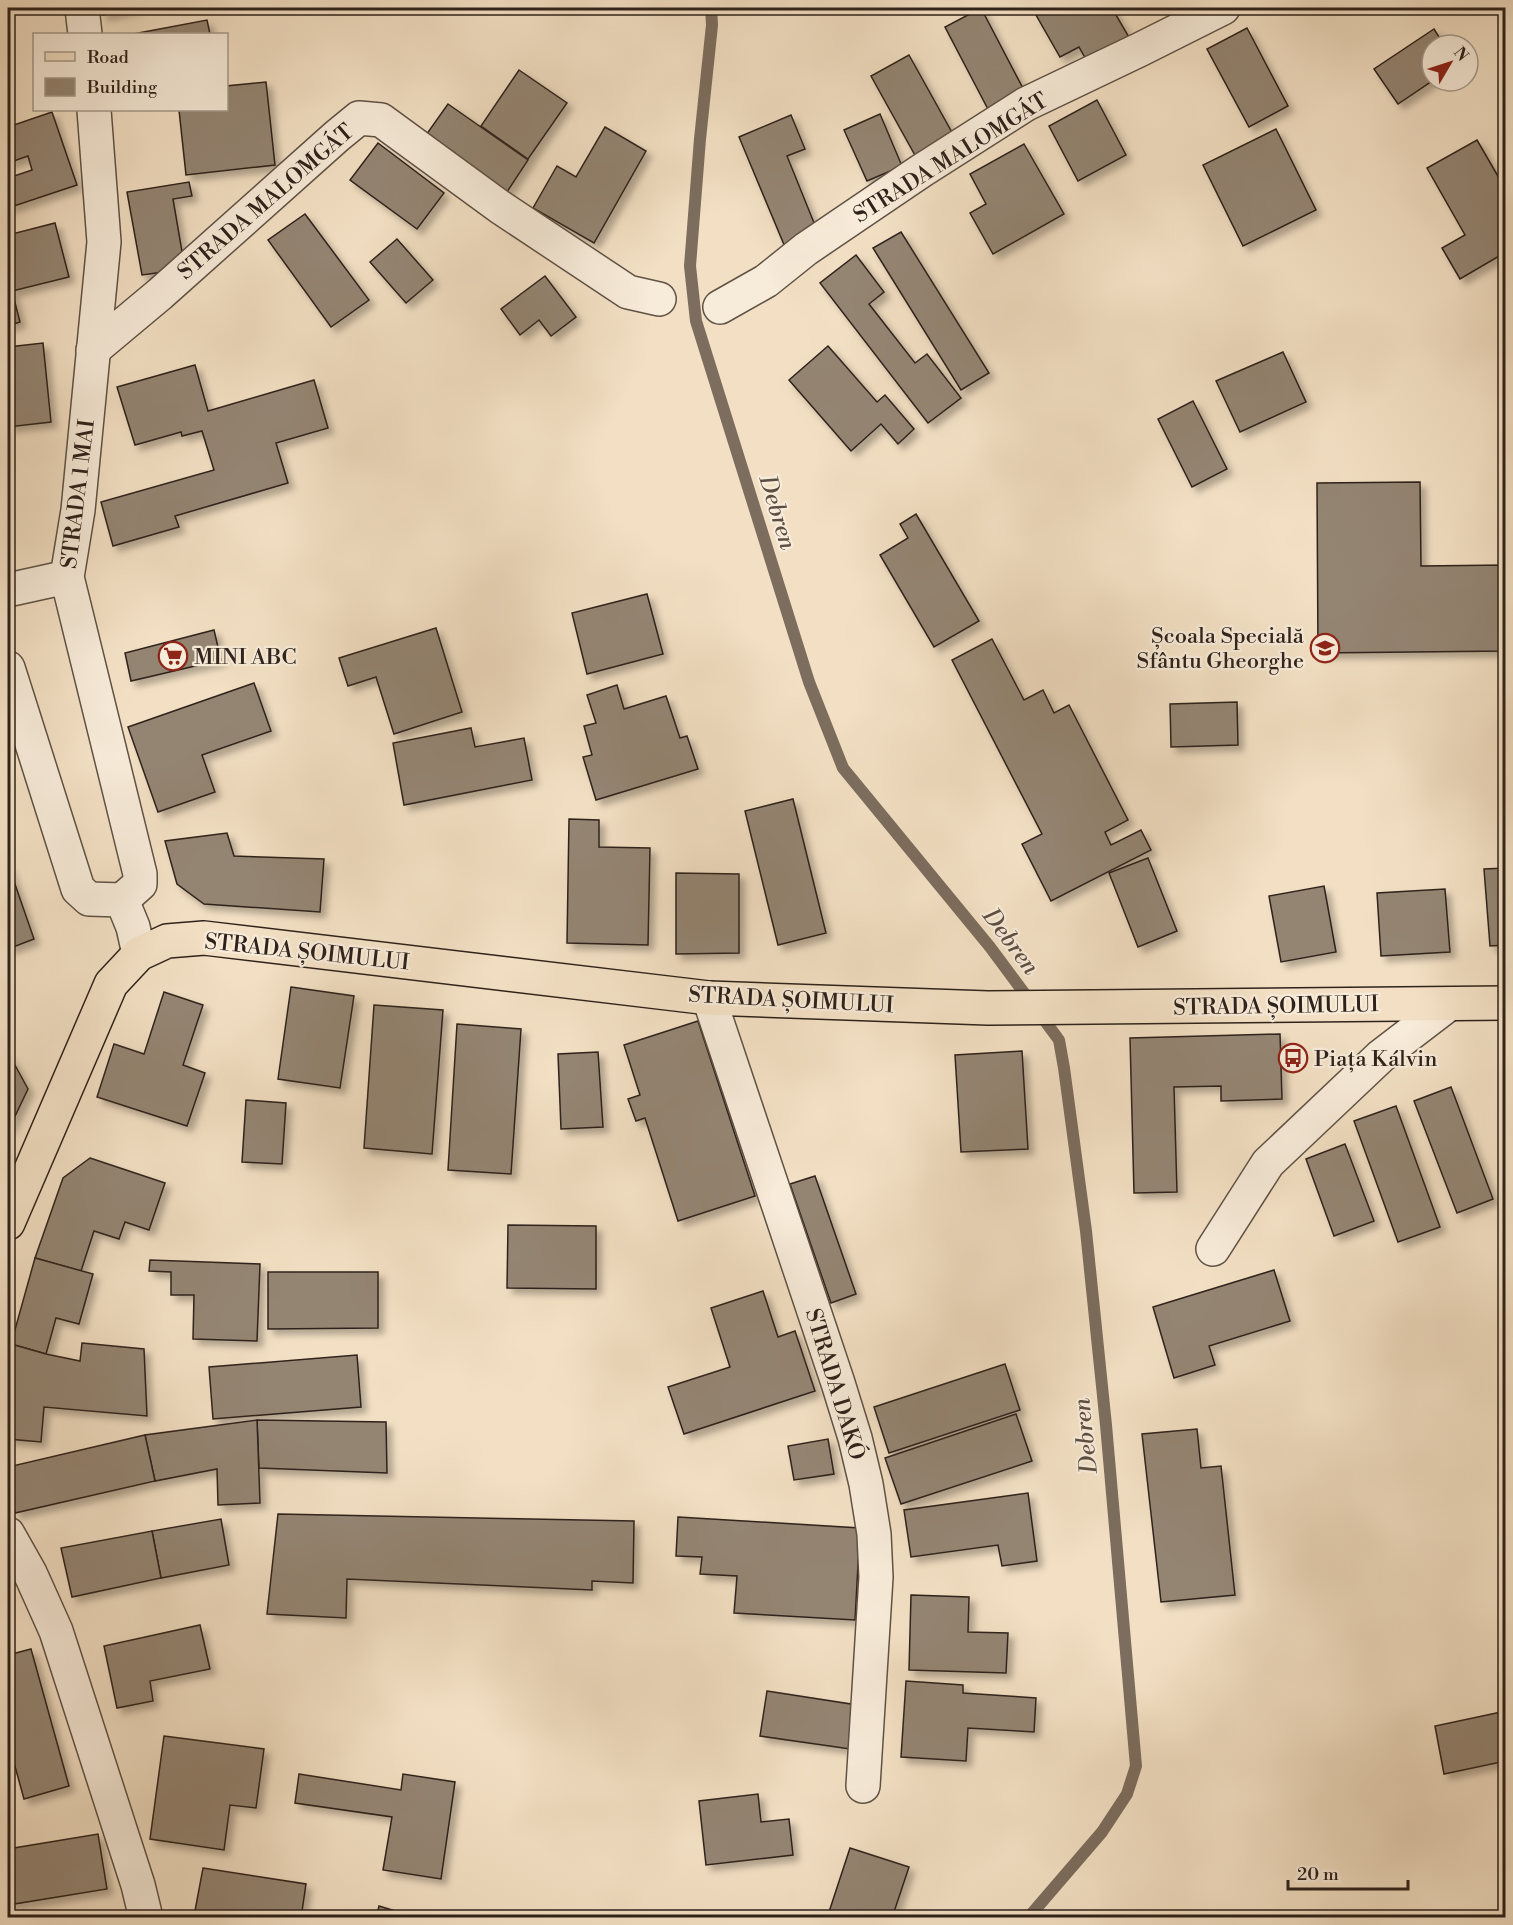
<svg xmlns="http://www.w3.org/2000/svg" width="1513" height="1925" viewBox="0 0 1513 1925" font-family="'Libre Bodoni',serif">
  <defs>
    <filter id="shadow"><feDropShadow dx="5.5" dy="5.5" stdDeviation="3" flood-color="#0004"/></filter>
  </defs>
  <rect width="100%" height="100%" fill="#f3e0c4"/>
  <filter id="stains"><feTurbulence type="fractalNoise" baseFrequency=".00333" numOctaves="4"/><feColorMatrix values="0 0 0 0 .2 0 0 0 0 .09 0 0 0 0 .02 0 0 0 .5 -.17"/></filter>
  <radialGradient id="worn" r=".72"><stop offset=".6" stop-color="#630" stop-opacity="0"/><stop offset="1" stop-color="#630" stop-opacity=".3"/></radialGradient>
  <g fill="none" stroke-linecap="round" stroke-linejoin="round">
    <polyline stroke="#7c6d5e" stroke-width="12" points="711,8 712,25 700,139 690,266 696,321 809,682 843,768 990,947 1059,1040 1064,1068 1086,1231 1106,1425 1136,1766 1127,1794 1102,1832 1028,1918"/>
  </g>
  <g fill="#948573" stroke="#2e221b" stroke-width="1.5" filter="url(#shadow)">
    <polygon points="101,8 137,8 103,15"/>
    <polygon points="981,8 1026,94 990,113 945,27"/>
    <polygon points="1049,8 1112,8 1130,39 1088,63 1079,47 1060,57 1036,15"/>
    <polygon points="207,20 210,34 133,34"/>
    <polygon points="1247,28 1288,106 1249,127 1207,49"/>
    <polygon points="1434,29 1444,45 1432,45 1432,81 1398,104 1374,69"/>
    <polygon points="909,55 954,136 916,157 871,76"/>
    <polygon points="519,70 567,103 528,159 481,126"/>
    <polygon points="266,82 275,165 186,175 179,110 226,110 226,86"/>
    <polygon points="1097,100 1126,155 1078,181 1049,126"/>
    <polygon points="448,104 528,160 507,192 426,135"/>
    <polygon points="52,112 77,185 8,208 8,178 32,170 28,156 8,163 8,127"/>
    <polygon points="880,114 902,166 867,181 844,130"/>
    <polygon points="791,115 805,149 787,156 823,245 790,259 739,137"/>
    <polygon points="605,127 646,151 594,243 533,208 557,166 576,177"/>
    <polygon points="1276,129 1316,210 1243,246 1203,165"/>
    <polygon points="1477,140 1506,190 1506,252 1460,279 1442,248 1465,235 1427,168"/>
    <polygon points="378,143 444,193 417,229 350,180"/>
    <polygon points="1024,144 1064,214 993,254 970,213 986,204 970,174"/>
    <polygon points="189,182 192,196 173,199 185,269 142,275 127,192"/>
    <polygon points="305,214 369,300 331,327 268,240"/>
    <polygon points="55,223 69,277 12,291 20,322 8,326 8,235"/>
    <polygon points="901,232 989,373 961,390 873,248"/>
    <polygon points="397,239 433,280 406,303 370,262"/>
    <polygon points="856,255 884,292 869,304 915,363 927,354 961,398 928,423 820,283"/>
    <polygon points="545,276 576,317 551,336 539,320 520,335 501,309"/>
    <polygon points="43,343 51,422 8,427 8,347"/>
    <polygon points="828,346 877,402 885,395 914,429 898,444 881,424 851,451 789,380"/>
    <polygon points="1283,352 1306,402 1240,432 1216,381"/>
    <polygon points="195,365 208,411 314,380 328,428 276,443 288,483 175,516 179,527 113,546 101,502 214,470 202,431 182,436 181,432 135,445 117,387"/>
    <polygon points="1193,401 1227,469 1192,487 1158,419"/>
    <polygon points="1420,482 1421,566 1506,565 1506,651 1318,653 1317,483"/>
    <polygon points="916,514 979,621 934,647 880,555 908,538 900,524"/>
    <polygon points="647,594 663,654 587,674 572,613"/>
    <polygon points="436,628 462,712 394,734 376,677 348,686 339,658"/>
    <polygon points="214,630 221,660 131,681 125,653"/>
    <polygon points="992,639 1024,700 1043,690 1054,713 1069,705 1128,820 1105,832 1111,845 1141,830 1151,850 1051,901 1022,844 1042,834 952,660"/>
    <polygon points="254,683 271,731 202,755 215,792 158,812 128,727"/>
    <polygon points="617,685 624,709 666,696 680,738 687,736 698,769 596,800 583,757 592,755 584,726 596,723 587,695"/>
    <polygon points="1237,702 1238,745 1171,747 1170,704"/>
    <polygon points="471,728 475,747 524,738 532,780 404,805 393,743"/>
    <polygon points="793,799 826,933 778,945 745,811"/>
    <polygon points="569,819 599,820 599,847 650,848 648,945 567,943"/>
    <polygon points="227,833 234,856 324,859 320,912 204,904 177,884 165,841"/>
    <polygon points="1148,858 1177,931 1138,947 1109,873"/>
    <polygon points="8,864 34,939 8,949"/>
    <polygon points="1506,868 1506,945 1490,946 1484,869"/>
    <polygon points="676,873 739,874 739,953 676,954"/>
    <polygon points="1324,886 1336,952 1281,962 1269,896"/>
    <polygon points="1445,889 1450,952 1381,956 1377,893"/>
    <polygon points="291,987 354,996 340,1088 278,1079"/>
    <polygon points="164,992 203,1005 183,1065 205,1073 187,1126 97,1097 114,1044 144,1054"/>
    <polygon points="374,1005 443,1010 432,1154 364,1148"/>
    <polygon points="698,1021 755,1196 678,1221 645,1118 636,1121 628,1099 640,1095 624,1045"/>
    <polygon points="457,1024 521,1029 511,1174 448,1170"/>
    <polygon points="1280,1034 1282,1099 1221,1101 1221,1086 1174,1087 1177,1192 1134,1193 1130,1038"/>
    <polygon points="1022,1051 1028,1149 961,1152 955,1055"/>
    <polygon points="598,1052 603,1127 561,1129 558,1054"/>
    <polygon points="10,1056 28,1089 8,1131 8,1057"/>
    <polygon points="1451,1087 1493,1199 1457,1213 1414,1101"/>
    <polygon points="246,1100 286,1103 282,1164 242,1162"/>
    <polygon points="1396,1106 1440,1227 1398,1242 1354,1121"/>
    <polygon points="1345,1144 1374,1221 1334,1236 1306,1159"/>
    <polygon points="90,1158 165,1183 149,1230 125,1222 119,1239 94,1231 81,1271 35,1258 63,1178"/>
    <polygon points="815,1176 856,1294 831,1303 790,1184"/>
    <polygon points="508,1225 596,1226 596,1289 507,1288"/>
    <polygon points="35,1258 93,1274 79,1324 56,1318 46,1354 11,1344"/>
    <polygon points="150,1260 260,1264 257,1341 193,1339 194,1295 171,1295 171,1272 149,1271"/>
    <polygon points="1274,1270 1290,1321 1209,1346 1215,1365 1174,1378 1153,1307"/>
    <polygon points="268,1272 378,1272 378,1328 268,1329"/>
    <polygon points="763,1291 778,1337 795,1331 815,1391 684,1434 668,1387 730,1367 711,1308"/>
    <polygon points="82,1343 144,1349 147,1416 44,1407 41,1442 8,1439 8,1388 11,1344 46,1354 80,1361"/>
    <polygon points="357,1355 361,1407 213,1419 209,1367"/>
    <polygon points="1005,1364 1020,1410 889,1453 874,1407"/>
    <polygon points="1016,1414 1032,1461 901,1504 885,1458"/>
    <polygon points="257,1420 386,1422 387,1473 259,1468"/>
    <polygon points="257,1420 260,1503 218,1505 217,1469 155,1481 145,1435"/>
    <polygon points="1197,1429 1201,1468 1221,1466 1235,1595 1161,1602 1142,1434"/>
    <polygon points="145,1435 155,1481 15,1513 8,1481 8,1467"/>
    <polygon points="828,1439 834,1474 794,1480 788,1446"/>
    <polygon points="1028,1493 1037,1561 1002,1566 998,1545 911,1557 904,1510"/>
    <polygon points="278,1514 634,1521 633,1583 592,1581 592,1590 347,1579 346,1618 267,1614"/>
    <polygon points="678,1517 860,1528 855,1620 734,1613 737,1576 700,1574 702,1557 676,1556"/>
    <polygon points="221,1519 229,1565 161,1578 152,1531"/>
    <polygon points="152,1531 161,1578 72,1597 61,1548"/>
    <polygon points="911,1595 969,1597 968,1632 1008,1633 1006,1673 909,1670"/>
    <polygon points="200,1625 210,1669 150,1681 153,1701 117,1708 104,1646"/>
    <polygon points="31,1649 69,1786 24,1799 8,1741 8,1655"/>
    <polygon points="906,1681 963,1685 963,1693 1036,1698 1034,1732 968,1728 966,1761 901,1757"/>
    <polygon points="767,1691 857,1705 850,1749 760,1736"/>
    <polygon points="1506,1711 1506,1761 1444,1774 1435,1726"/>
    <polygon points="164,1736 264,1749 256,1808 230,1805 224,1850 150,1839"/>
    <polygon points="299,1774 401,1790 403,1774 455,1782 441,1879 383,1870 392,1817 295,1803"/>
    <polygon points="758,1794 761,1822 789,1819 793,1855 706,1865 699,1801"/>
    <polygon points="98,1834 107,1889 8,1905 8,1849"/>
    <polygon points="850,1848 909,1867 892,1918 827,1918"/>
    <polygon points="203,1868 306,1884 301,1918 205,1918 194,1916"/>
    <polygon points="379,1906 412,1916 412,1918 376,1918"/>
  </g>
  <g fill="none" stroke-linecap="round" stroke-linejoin="round">
    <g stroke="#5f5245" stroke-width="36">
      <g id="minor">
        <polyline points="82,8 85,34"/>
        <polyline points="94,110 104,242 78,510 67,577 140,874 140,884 122,900"/>
        <polyline points="720,307 766,281 806,249 921,171 1026,104 1139,50 1223,8"/>
        <polyline points="93,350 160,294 337,136 359,118 381,120 500,207 628,292 659,299"/>
        <polyline points="8,590 67,577"/>
        <polyline points="8,668 78,889 89,899 122,900 133,927 139,954"/>
        <polyline points="709,998 838,1383 855,1438 866,1484 874,1534 876,1577 863,1786"/>
        <polyline points="1213,1249 1268,1163 1381,1056 1449,1004"/>
        <polyline points="8,1534 30,1573 56,1631 138,1885 146,1918"/>
      </g>
    </g>
    <g stroke="#2e221b" stroke-width="36">
      <polyline id="major" points="8,1223 111,984 139,954 167,941 204,938 709,998 988,1008 1506,1003"/>
    </g>
    <use href="#minor" stroke="#f7ebd9" stroke-width="33"/>
    <use href="#major" stroke="#f3e0c4" stroke-width="33"/>
  </g>
  <defs>
    <g id="school-ring" transform="scale(1.5)"><circle r="9.5" fill="#f7ebd9" stroke="#8f2418" stroke-width="1.5"/><path d="M0-5L7-2L0 1L-7-2ZM-4 1L0 2.5L4 1V4Q0 6-4 4Z" fill="#8f2418"/></g>
    <g id="supermarket-ring" transform="scale(1.5)"><circle r="9.5" fill="#f7ebd9" stroke="#8f2418" stroke-width="1.5"/><path d="M-6-5.5h2.5l.6 2H6L4.5 2H-2.5L-4.4-4H-6ZM-1.5 3.2a1.3 1.3 0 1 0 .1 0ZM3 3.2a1.3 1.3 0 1 0 .1 0Z" fill="#8f2418"/></g>
    <g id="bus-ring" transform="scale(1.5)"><circle r="9.5" fill="#f7ebd9" stroke="#8f2418" stroke-width="1.5"/><path d="M-5-6H5V4H4V6H2V4H-2V6H-4V4H-5ZM-3.5-4V0h7V-4ZM-3.5 1.2v1.5H-2V1.2ZM2 1.2v1.5H3.5V1.2Z" fill="#8f2418"/></g>
  </defs>
  <g fill-rule="evenodd">
    <use href="#school-ring" x="1325" y="648"/>
    <use href="#supermarket-ring" x="173" y="656"/>
    <use href="#bus-ring" x="1293" y="1058"/>
  </g>
  <g text-anchor="middle" stroke-width="4.5" stroke-linejoin="round" paint-order="stroke">
    <g font-size="22" fill="#2e221b" stroke="#f7ebd9">
      <text transform="translate(950 157) rotate(-32)" y="8">STRADA MALOMGÁT</text>
      <text transform="translate(265 201) rotate(-41)" y="8">STRADA MALOMGÁT</text>
      <text transform="translate(77 494) rotate(-83)" y="8">STRADA 1 MAI</text>
      <text transform="translate(307 951) rotate(6)" y="8">STRADA ȘOIMULUI</text>
      <text transform="translate(791 999) rotate(3)" y="8">STRADA ȘOIMULUI</text>
      <text transform="translate(1276 1005) rotate(-1)" y="8">STRADA ȘOIMULUI</text>
      <text transform="translate(836 1384) rotate(73)" y="8">STRADA DAKÓ</text>
    </g>
    <g font-size="22" fill="#2e221b" stroke="#f7ebd9" text-anchor="start">
      <text x="1304" y="643" text-anchor="end">Școala Specială<tspan x="1304" dy="25">Sfântu Gheorghe</tspan></text>
      <text x="194" y="664">MINI ABC</text>
      <text x="1314" y="1066">Piața Kálvin</text>
    </g>
    <g font-size="24" font-style="italic" fill="#5c4e42" stroke="#f7ebd9">
      <text transform="translate(778 512) rotate(73)" y="8">Debren</text>
      <text transform="translate(1011 941) rotate(53)" y="8">Debren</text>
      <text transform="translate(1085 1436) rotate(-96)" y="8">Debren</text>
    </g>
  </g>
  <rect width="1513" height="1925" fill="none" stroke="#f3e0c4" stroke-width="30"/>
  <rect x="9" y="9" width="1495" height="1907" fill="none" stroke="#2e221b" stroke-width="3"/>
  <rect x="15" y="15" width="1483" height="1895" fill="none" stroke="#2e221b" stroke-width="1.5"/>
  <rect x="33" y="33" width="195" height="78" fill="#f7ebd9" stroke="#a79b8d" stroke-width="1.5"/>
  <rect x="45" y="52" width="30" height="9" fill="#f3e0c4" stroke="#a79b8d" stroke-width="1.5"/>
  <text x="87" y="63" font-size="18" fill="#2e221b">Road</text>
  <rect x="45" y="78" width="30" height="18" fill="#948573" stroke="#a79b8d" stroke-width="1.5"/>
  <text x="87" y="93" font-size="18" fill="#2e221b">Building</text>
  <g transform="translate(1450 63) rotate(51)"><circle r="28" fill="#f7ebd9" stroke="#a79b8d" stroke-width="1.5"/>
  <path d="M0-4.5L10 22L0 15L-10 22Z" fill="#8f2418"/>
  <text y="-9" font-size="16" font-weight="bold" text-anchor="middle" fill="#2e221b">N</text>
  </g>
  <path d="M1288 1880v9h120v-9" fill="none" stroke="#2e221b" stroke-width="3"/>
  <text x="1297" y="1880" font-size="18" fill="#2e221b" stroke="#f7ebd9" stroke-width="4.5" paint-order="stroke">20 m</text>
  <rect width="100%" height="100%" filter="url(#stains)"/>
  <rect width="100%" height="100%" fill="url(#worn)"/>
</svg>
